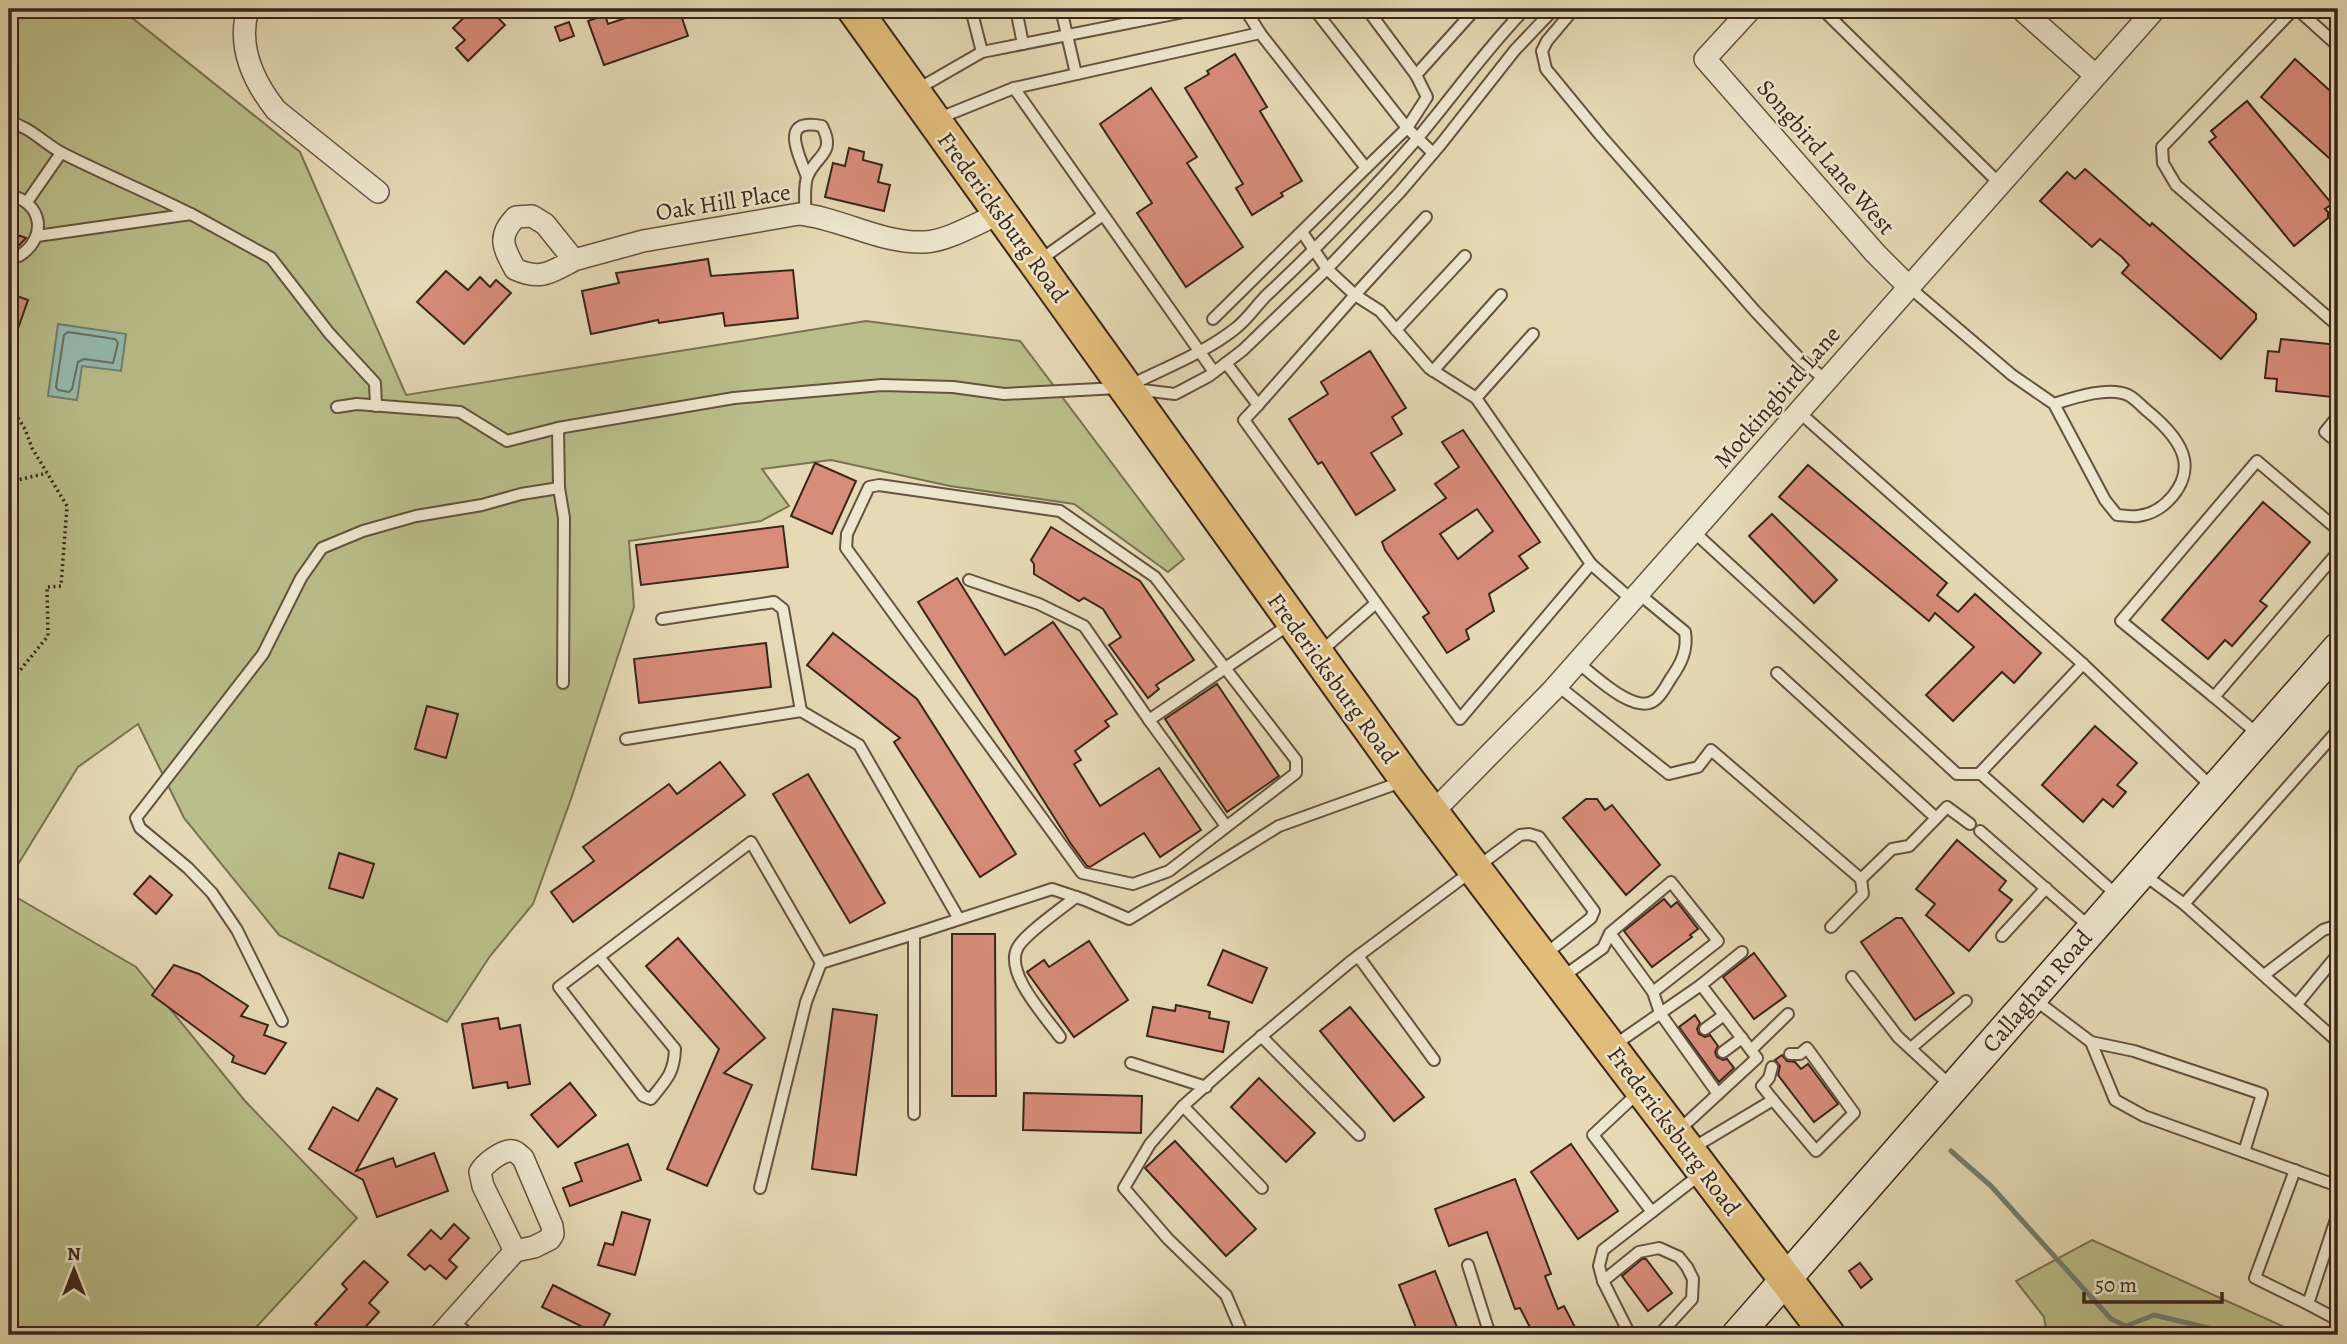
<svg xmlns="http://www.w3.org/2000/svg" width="2347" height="1344" viewBox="0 0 2347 1344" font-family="Alegreya,serif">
  <rect width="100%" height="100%" fill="#e5dab5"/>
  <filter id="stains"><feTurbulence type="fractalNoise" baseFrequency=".00286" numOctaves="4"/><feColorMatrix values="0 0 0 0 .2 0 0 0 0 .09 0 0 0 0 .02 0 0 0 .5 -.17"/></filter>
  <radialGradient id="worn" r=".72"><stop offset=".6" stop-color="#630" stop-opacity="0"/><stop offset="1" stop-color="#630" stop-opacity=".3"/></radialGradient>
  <g fill="#babe8a" stroke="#7a7252" stroke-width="2">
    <polygon points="9,9 121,9 300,152 406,395 866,321 1020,341 1184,559 1168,572 1074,504 950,486 831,460 762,469 789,506 761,521 629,541 634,607 571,799 533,904 490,956 447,1022 279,935 184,818 138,724 78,767 9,879"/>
    <polygon points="9,893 136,967 245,1101 357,1218 249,1335 9,1335"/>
    <polygon points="2092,1240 2302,1335 2047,1335 2044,1317 2016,1281"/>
  </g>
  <polygon fill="#96bbae" stroke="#717f72" stroke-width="2" points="58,324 126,334 121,371 82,366 77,400 48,396"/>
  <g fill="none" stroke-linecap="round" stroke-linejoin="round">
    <polygon stroke="#687064" stroke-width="2" points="68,332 115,339 118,343 113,363 84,359 78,362 72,389 69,392 58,390 56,387 64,335"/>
    <polyline stroke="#717f72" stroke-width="5" points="1951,1151 1991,1186 2111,1319 2126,1326 2154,1315 2238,1335"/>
  </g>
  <g fill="#d88c7a" stroke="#3a2519" stroke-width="2" fill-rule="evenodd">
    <polygon points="473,9 489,9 505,25 468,61 456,48 465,40 453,28"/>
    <polygon points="652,9 679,9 688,36 604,65 588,21 605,15 608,24"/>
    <polygon points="569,22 574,36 560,41 555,27"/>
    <polygon points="1235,54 1267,107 1260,111 1302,181 1281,193 1283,196 1252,215 1236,188 1243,184 1185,88 1209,74 1207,71"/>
    <polygon points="2295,59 2338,98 2338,166 2261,97"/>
    <polygon points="1151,88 1197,157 1187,163 1243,247 1186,287 1137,213 1152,203 1100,124"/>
    <polygon points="2247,101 2332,204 2325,209 2328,212 2328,218 2294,246 2209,142 2216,137 2211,131"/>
    <polygon points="849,148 864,152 863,160 882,165 878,182 890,185 884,211 825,197 833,163 845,166"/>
    <polygon points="2085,169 2150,226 2152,223 2256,314 2256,319 2221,359 2122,273 2129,265 2122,257 2100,239 2092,247 2040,201 2067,172 2075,179"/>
    <polygon points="9,232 26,238 11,254 13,260 16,263 10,279"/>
    <polygon points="708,259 711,276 793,270 798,318 725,326 723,313 659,323 658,320 591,334 582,291 619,283 616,273"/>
    <polygon points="446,271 468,290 480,277 490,287 496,280 511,293 464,344 417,302"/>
    <polygon points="9,293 28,300 11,348 9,347"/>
    <polygon points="2281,339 2338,345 2338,386 2334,385 2332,397 2276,391 2277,379 2265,378 2268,351 2279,352"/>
    <polygon points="1370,351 1406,408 1392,417 1402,434 1371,453 1395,490 1356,515 1322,462 1318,464 1289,419 1328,394 1321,382"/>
    <path d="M1463,430L1540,542L1519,556L1528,568L1489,594L1494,611L1466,630L1469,639L1447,653L1423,617L1429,613L1385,550L1382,542L1446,498L1435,484L1459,467L1442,442ZM1477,509L1493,531L1458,559L1440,534Z"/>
    <polygon points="815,463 856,481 832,534 791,516"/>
    <polygon points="1808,465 1947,583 1937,595 1958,612 1975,594 2041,653 2014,683 2002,672 1953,721 1926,695 1974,647 1935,613 1929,621 1779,497"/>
    <polygon points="2263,502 2310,542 2260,601 2267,606 2232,646 2225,640 2208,659 2162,620"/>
    <polygon points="1772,514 1837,580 1814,603 1749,536"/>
    <polygon points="783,526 788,567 641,585 636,545"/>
    <polygon points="1051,527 1140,581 1194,660 1156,685 1159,689 1148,698 1109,645 1121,637 1103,609 1084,598 1079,601 1034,574 1034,564 1031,560"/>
    <polygon points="957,578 1005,655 1053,622 1117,714 1105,721 1109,726 1075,751 1081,760 1074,764 1100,806 1159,768 1201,830 1160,857 1144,833 1090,867 1087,866 1071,844 918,602"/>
    <polygon points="833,633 917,699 1016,854 980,877 894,742 900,738 807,665"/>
    <polygon points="766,643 771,687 639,703 634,659"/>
    <polygon points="1217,684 1279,776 1227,812 1165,719"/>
    <polygon points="427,706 458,714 446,758 415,749"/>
    <polygon points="2095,726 2137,763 2117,785 2126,792 2113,807 2103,799 2083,822 2042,785"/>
    <polygon points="720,762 745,795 573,922 551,892 594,861 583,847 669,784 677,794"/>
    <polygon points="808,774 885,903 850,923 773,794"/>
    <polygon points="1586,799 1597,799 1605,810 1612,805 1660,865 1626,895 1563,818"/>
    <polygon points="1957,840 2006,881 1999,890 2012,900 1969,951 1926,915 1935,904 1916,889"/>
    <polygon points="339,853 374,864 363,898 329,888"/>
    <polygon points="150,876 172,895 156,914 134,894"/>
    <polygon points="1664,899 1671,907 1677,902 1698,929 1690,935 1692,937 1652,967 1624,931"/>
    <polygon points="1896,918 1902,918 1954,993 1915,1020 1861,942"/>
    <polygon points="952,934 995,934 996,1096 952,1096"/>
    <polygon points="678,938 765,1038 724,1073 752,1085 707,1186 667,1169 719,1049 646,966"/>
    <polygon points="1089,941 1128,1000 1074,1037 1027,972 1044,960 1049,967"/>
    <polygon points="1223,950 1267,968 1252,1003 1208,985"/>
    <polygon points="1754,953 1786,996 1754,1019 1723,977"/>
    <polygon points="174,965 199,974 248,1006 241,1016 268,1025 264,1035 286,1043 265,1074 232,1062 234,1056 152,995"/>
    <polygon points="1176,1005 1210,1012 1209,1018 1229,1022 1223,1052 1147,1036 1153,1007 1175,1011"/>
    <polygon points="1350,1007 1424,1097 1394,1121 1320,1031"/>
    <polygon points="833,1009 877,1015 856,1175 812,1169"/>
    <polygon points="1695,1015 1700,1023 1697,1029 1699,1034 1705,1037 1710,1035 1718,1046 1715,1052 1717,1057 1723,1060 1727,1059 1734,1068 1719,1082 1679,1027"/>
    <polygon points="498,1018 500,1029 520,1025 530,1084 508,1088 507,1082 473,1088 462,1024"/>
    <polygon points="1782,1055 1787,1061 1795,1062 1801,1069 1808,1064 1838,1104 1814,1122 1778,1075 1780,1066 1775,1060"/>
    <polygon points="1259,1078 1315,1133 1286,1162 1231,1107"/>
    <polygon points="570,1083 596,1115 558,1147 531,1115"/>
    <polygon points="377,1088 397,1099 356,1171 393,1158 396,1167 434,1153 448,1191 377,1217 363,1180 309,1149 333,1107 358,1121"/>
    <polygon points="1024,1093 1142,1096 1141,1133 1023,1130"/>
    <polygon points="1175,1141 1256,1229 1226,1256 1145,1168"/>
    <polygon points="628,1144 641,1180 570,1206 563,1188 582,1181 575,1163"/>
    <polygon points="1571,1144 1618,1211 1578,1239 1531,1172"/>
    <polygon points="1515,1179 1551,1274 1545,1276 1558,1309 1564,1306 1579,1335 1534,1335 1520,1308 1515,1309 1487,1232 1449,1246 1435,1209"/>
    <polygon points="622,1212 650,1220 635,1275 598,1265 605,1243 613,1245"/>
    <polygon points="454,1224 469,1238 449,1260 457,1267 446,1279 430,1265 425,1270 408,1255 431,1230 441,1239"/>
    <polygon points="1642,1259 1646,1259 1672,1293 1648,1311 1622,1276"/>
    <polygon points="364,1261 388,1282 369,1303 379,1312 358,1335 312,1335 319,1328 315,1324 347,1289 342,1284"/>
    <polygon points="1860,1263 1872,1279 1861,1288 1849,1271"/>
    <polygon points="1435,1271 1460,1335 1419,1335 1399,1285"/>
    <polygon points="553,1285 610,1314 599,1335 542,1307"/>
  </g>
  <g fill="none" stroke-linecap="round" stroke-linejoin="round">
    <g stroke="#655240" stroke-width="14">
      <g id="service">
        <polyline points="971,9 982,52"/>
        <polyline points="1016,9 1023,44"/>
        <polyline points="1061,9 1076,74"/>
        <polyline points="1245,9 1260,33"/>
        <polyline points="1314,9 1407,128 1427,97 1416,75 1471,14"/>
        <polyline points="1574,9 1547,41 1542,51 1546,69 1601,136 1755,311 1801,360 1826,380"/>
        <polyline points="1822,9 2000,184"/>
        <polyline points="2294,9 2162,147 2163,163 2176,185 2338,326"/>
        <polyline points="2297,9 2338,46"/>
        <polyline points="1370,13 1416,75"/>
        <polyline points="1014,88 1214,372"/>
        <polyline points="916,90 982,52 1199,9"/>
        <polyline points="937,119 1014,88 1260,33 1366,168 1213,319"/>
        <path d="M9,122C31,127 44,144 64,154C106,175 149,193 191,214"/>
        <polyline points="1366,168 1407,128 1433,153"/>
        <path d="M9,195C43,202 48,238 19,256"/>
        <polyline points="27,202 61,153"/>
        <path d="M805,215C806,204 803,185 808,175C818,154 836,153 822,126C778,117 799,154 807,177"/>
        <polyline points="37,236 191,214 271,258 329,333 375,383 376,406"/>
        <polyline points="1040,260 1103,215"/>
        <path d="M1909,287L2012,375L2054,404C2073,398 2108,386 2128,395C2134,398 2140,404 2145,409C2160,421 2180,439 2184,459C2189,485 2164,513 2138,516C2132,517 2123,515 2117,515L2105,500L2054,404"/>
        <polyline points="1396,330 1465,256"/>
        <polyline points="1226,363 1258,405 1244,420 1460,719 1591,564 1476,398 1429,368 1380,311 1355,295 1426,217"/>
        <polyline points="1433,371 1501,295"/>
        <path d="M1129,386C1164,368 1205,353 1236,328C1249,318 1257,304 1269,293C1320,245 1370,193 1416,140C1453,96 1486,49 1525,9"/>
        <polyline points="1134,389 1175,394 1209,376 1243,350 1327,269 1400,192 1441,144 1515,50 1554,9"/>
        <polyline points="1476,398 1533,334"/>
        <polyline points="1258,405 1355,295 1327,269 1302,232"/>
        <polyline points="337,407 357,404 460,412 507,441 558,428 734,398 882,385 953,387 1004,394 1118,388"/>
        <polyline points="1799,412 2083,664"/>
        <polyline points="2338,416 2325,432 2338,443"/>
        <polyline points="558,428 559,488 564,518 563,683"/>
        <polygon points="879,485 1060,511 1155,577 1296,760 1296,773 1169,871 1133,884 1082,873 846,548 847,534 869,487"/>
        <polyline points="1693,531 1957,774 1981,774 2119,897"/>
        <polyline points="1591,564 1632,600"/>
        <polyline points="969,580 1039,604 1084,626 1149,720"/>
        <polyline points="662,619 774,602 783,609 801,711"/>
        <polyline points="1319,653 1376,603"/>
        <path d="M1577,662C1594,675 1635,716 1655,700C1662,695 1667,684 1671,678C1681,664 1688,650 1685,632L1638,593"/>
        <polyline points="1777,673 1936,818"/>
        <polyline points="1557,685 1669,774 1698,767 1711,750 1861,879 1892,849 1909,846 1947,807 1970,824"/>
        <polyline points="2214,697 2121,621 2257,461 2338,530"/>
        <polyline points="2259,735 2214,697 2338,552"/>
        <polyline points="626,739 801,711 859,745 959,919"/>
        <polyline points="1979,774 2083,664 2212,787"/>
        <polyline points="1226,826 1149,720 1290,624"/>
        <polyline points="1980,831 2091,928"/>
        <polyline points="2143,874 2184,904 2338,730"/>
        <polyline points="2184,904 2338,1042"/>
        <polyline points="1831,927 1863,894 1861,879"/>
        <polyline points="2002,936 2046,888"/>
        <polyline points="1358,956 1434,1060"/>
        <path d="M599,957L675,1049C674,1074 666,1080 651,1099L643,1096L559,987L751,842L821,963L914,934"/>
        <polyline points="2264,975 2323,930 2338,925"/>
        <polyline points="1852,977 1898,1037 1951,1086"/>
        <polyline points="1561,978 1603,948 1610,933 1653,992 1718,941 1671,882 1610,933"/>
        <polyline points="1701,985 1742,952"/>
        <polyline points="1653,992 1660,1013 1718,1094"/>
        <polyline points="2034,999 2091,1042 2134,1051 2262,1094 2244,1152 2338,1186"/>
        <polyline points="2297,1004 2338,954"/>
        <polyline points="282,1021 237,930 212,893 188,868 140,828 136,818 263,654 301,578 322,548 363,531 416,516 482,505 521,494 559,488"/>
        <polyline points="1705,1029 1724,1015"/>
        <polyline points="1261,1036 1359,1135"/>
        <path d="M1060,1037C1046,1017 1003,972 1018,947C1025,934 1062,908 1076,897"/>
        <polyline points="2091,1042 2115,1100 2144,1116 2244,1152"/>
        <polyline points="1613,1046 1701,985 1757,1058 1679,1130"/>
        <polyline points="1911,1048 1966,1001"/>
        <polyline points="1751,1050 1788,1014"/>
        <polyline points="1723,1052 1742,1038"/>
        <polyline points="1131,1063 1206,1087"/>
        <polyline points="1772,1067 1769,1078 1762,1086 1773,1100"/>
        <polyline points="1640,1091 1593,1135 1652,1212"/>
        <polyline points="1183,1106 1262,1188"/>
        <polyline points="914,1114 914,934 1052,889 1085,900 1129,919 1279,826 1404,781"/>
        <polyline points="1691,1149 1773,1100 1816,1151 1854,1113 1807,1048 1800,1054 1790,1054"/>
        <polyline points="2295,1170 2255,1278 2308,1304"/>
        <polyline points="760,1188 806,1002 821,963"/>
        <polyline points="2338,1213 2308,1304 2338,1320"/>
        <polyline points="1468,1265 1490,1335"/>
        <polyline points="1603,1281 1639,1252 1659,1248 1679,1257 1687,1267 1693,1279 1692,1299 1659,1335"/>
        <polyline points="453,1321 470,1335"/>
        <polyline points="1243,1335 1226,1295 1168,1239 1124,1188 1150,1144 1183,1106 1250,1046 1350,962 1520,835 1529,834 1539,837 1594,911 1591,918 1543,956"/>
        <polyline points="1630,1335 1603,1281 1599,1266 1603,1250 1702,1173"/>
      </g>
    </g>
    <g stroke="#655240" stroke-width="24">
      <g id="minor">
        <path d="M248,9C237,46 253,81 276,110L378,192"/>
        <polyline points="1751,9 1705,59 1875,253 1909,287"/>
        <polyline points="2021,9 2095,75"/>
        <path d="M574,260C551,272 541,281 515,269C503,247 497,236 516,217L532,216L545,224L574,260L643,241L799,214C841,218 881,244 925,242C948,241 979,222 1001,213"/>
        <polyline points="1432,813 1552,691 2155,9"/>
        <path d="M440,1335L515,1251L534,1247L550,1239L553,1234L552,1226L523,1158C520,1156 517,1152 513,1151C504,1148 483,1165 480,1172L483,1186L515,1251"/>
      </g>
    </g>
    <g stroke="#3a2519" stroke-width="33">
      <polyline id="secondary" points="1737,1335 2338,648"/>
    </g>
    <g stroke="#3a2519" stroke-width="37">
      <polyline id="primary" points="854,9 1407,780 1828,1335"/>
    </g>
    <g stroke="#3a2519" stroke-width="3.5" stroke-dasharray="2 3.5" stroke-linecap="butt">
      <polyline points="9,404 25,429 32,448 67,506 61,586 47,587 48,636 13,679 9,689"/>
      <polyline points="9,482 47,473"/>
    </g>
    <use href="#service" stroke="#eee7cf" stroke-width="10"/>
    <use href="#minor" stroke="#eee7cf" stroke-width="21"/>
    <use href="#secondary" stroke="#eee7cf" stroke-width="30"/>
    <use href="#primary" stroke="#e2bd7a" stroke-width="33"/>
  </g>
  <g text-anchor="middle" stroke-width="5" stroke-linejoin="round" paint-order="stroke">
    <g font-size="24" fill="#3a2519" stroke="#eee7cf">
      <text transform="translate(1826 157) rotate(49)" y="8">Songbird Lane West</text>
      <text transform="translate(723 202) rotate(-9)" y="8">Oak Hill Place</text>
      <text transform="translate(1003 217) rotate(54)" y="8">Fredericksburg Road</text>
      <text transform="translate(1777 397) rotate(-49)" y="8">Mockingbird Lane</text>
      <text transform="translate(1333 678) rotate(54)" y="8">Fredericksburg Road</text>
      <text transform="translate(2037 991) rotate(-49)" y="8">Callaghan Road</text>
      <text transform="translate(1674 1131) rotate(53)" y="8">Fredericksburg Road</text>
    </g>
  </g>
  <rect width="2347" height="1344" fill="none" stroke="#e5dab5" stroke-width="35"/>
  <rect x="10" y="10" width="2326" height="1323" fill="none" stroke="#3a2519" stroke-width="3.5"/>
  <rect x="18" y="18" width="2312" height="1309" fill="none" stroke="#3a2519" stroke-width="2"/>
  <g transform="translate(74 1270)" stroke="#eee7cf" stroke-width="5" paint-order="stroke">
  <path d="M0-5L12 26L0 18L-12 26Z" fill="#3a2519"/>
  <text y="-10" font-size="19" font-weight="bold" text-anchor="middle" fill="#3a2519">N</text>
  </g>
  <path d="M2084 1292v10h138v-10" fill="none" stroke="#3a2519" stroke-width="3.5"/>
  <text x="2095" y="1292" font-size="21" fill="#3a2519" stroke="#eee7cf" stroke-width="5" paint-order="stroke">50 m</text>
  <rect width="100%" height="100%" filter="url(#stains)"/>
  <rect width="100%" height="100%" fill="url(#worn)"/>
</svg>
